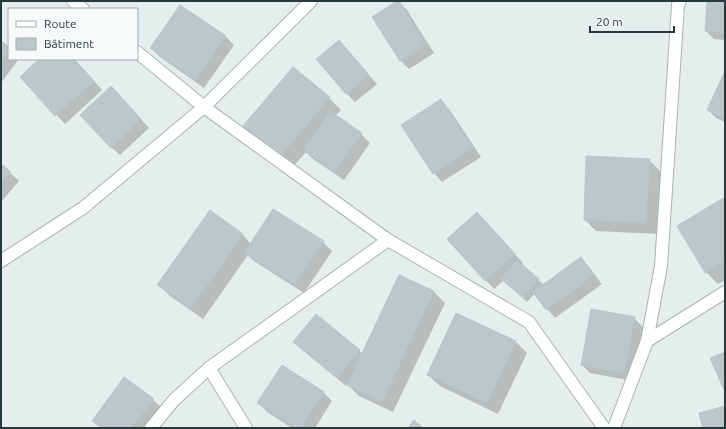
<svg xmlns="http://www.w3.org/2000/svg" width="726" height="429" viewBox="0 0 726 429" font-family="Ubuntu,sans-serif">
  <rect width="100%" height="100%" fill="#e6eded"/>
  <g fill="#0003">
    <polygon points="708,1 725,1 725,40 714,39 706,31"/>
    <polygon points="398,2 407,10 434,53 409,69 400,60"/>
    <polygon points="225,36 234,45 204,88 160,57 151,48"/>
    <polygon points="1,42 9,48 9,59 19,59 1,83"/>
    <polygon points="339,42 377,84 355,102 347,94"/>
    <polygon points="41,59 74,59 102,90 65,124 21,77"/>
    <polygon points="293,68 329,98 341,110 335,116 361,134 370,143 344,180 313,159 306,152 292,168 256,138 244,126"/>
    <polygon points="725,74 725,122 716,118 708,110"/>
    <polygon points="119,96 149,128 120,155 111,147"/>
    <polygon points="441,101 449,109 481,157 442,182 434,173"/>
    <polygon points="649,160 661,172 658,234 596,231 585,220"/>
    <polygon points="1,165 19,181 1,202"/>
    <polygon points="725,198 725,280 718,284 706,272"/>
    <polygon points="210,212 243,235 251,244 323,242 332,251 304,293 254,261 248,255 203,319 170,296 158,284"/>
    <polygon points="485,222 523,263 521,265 544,285 581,258 589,267 602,284 555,318 547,309 535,293 527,302 504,280 494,289 448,239"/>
    <polygon points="400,276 434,292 445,303 393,412 359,396 347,384 346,386 294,342 316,315 363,354"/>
    <polygon points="634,318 643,327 633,381 590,373 582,365"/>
    <polygon points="516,342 527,353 498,414 440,386 428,375"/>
    <polygon points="324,393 332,401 315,428 292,428 267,412 259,403"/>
    <polygon points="153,400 162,408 147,428 101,428 93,421"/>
  </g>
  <g fill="#bbc8c7" stroke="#b8c6c6">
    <polygon points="397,1 399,1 426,44 400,61 372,17"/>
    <polygon points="707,1 725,1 725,33 705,31"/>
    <polygon points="180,5 226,36 195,80 150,48"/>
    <polygon points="339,40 369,75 346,94 316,59"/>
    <polygon points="1,41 9,47 9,52 1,63"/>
    <polygon points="39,59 74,59 94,81 55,116 20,77"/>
    <polygon points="293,67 330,97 280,157 243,126"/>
    <polygon points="725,71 725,119 707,110"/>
    <polygon points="111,86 141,119 111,148 80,115"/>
    <polygon points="441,99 473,148 433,174 401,125"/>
    <polygon points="330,111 362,133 335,172 303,150"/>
    <polygon points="586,156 650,159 646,223 584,220"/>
    <polygon points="1,164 11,172 1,184"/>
    <polygon points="725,197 725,261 705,273 677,226"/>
    <polygon points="273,209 324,241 295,285 244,253"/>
    <polygon points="210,210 243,234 191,308 157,285"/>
    <polygon points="477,212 515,254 485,281 447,239"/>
    <polygon points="581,257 594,275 546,310 533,292"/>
    <polygon points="517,260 539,279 523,298 501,279"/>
    <polygon points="399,275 434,291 382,402 347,385"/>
    <polygon points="591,309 635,317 624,373 581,365"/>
    <polygon points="456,313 516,341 487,403 427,375"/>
    <polygon points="316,314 360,350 337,378 293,342"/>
    <polygon points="725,352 725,392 710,358"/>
    <polygon points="282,365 324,392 301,428 296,428 257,403"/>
    <polygon points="124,377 154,399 132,428 102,428 92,421"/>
    <polygon points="725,406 725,428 703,428 699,413"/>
    <polygon points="414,420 423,428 408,428"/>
  </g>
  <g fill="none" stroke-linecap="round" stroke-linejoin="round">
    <g stroke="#a9b4b5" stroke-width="14">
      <g id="minor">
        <polyline points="73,1 83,9"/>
        <polyline points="137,52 204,107 388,240 529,322 604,428"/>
        <polyline points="1,261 83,208 204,107 311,1"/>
        <polyline points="647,341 661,266 678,5 680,1"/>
        <polyline points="209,368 246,428"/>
        <polyline points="151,428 174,400 209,368 388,240"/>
        <polyline points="614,428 647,341 725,292"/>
      </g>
    </g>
    <use href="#minor" stroke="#fff" stroke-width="12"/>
  </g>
  <rect width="726" height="429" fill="none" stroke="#263a3e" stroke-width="4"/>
  <rect x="8" y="8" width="130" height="52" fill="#f6fafa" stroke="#a3adaf"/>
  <rect x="16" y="21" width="20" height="6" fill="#ffffff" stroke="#a3adaf"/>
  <text x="44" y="28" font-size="12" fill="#263a3e">Route</text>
  <rect x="16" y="38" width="20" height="12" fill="#bbc8c7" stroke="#a3adaf"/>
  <text x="44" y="48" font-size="12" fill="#263a3e">Bâtiment</text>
  <path d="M590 26v6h84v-6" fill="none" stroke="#263a3e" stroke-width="2"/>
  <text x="596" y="26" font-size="12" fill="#263a3e" stroke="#f6fafa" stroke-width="3" paint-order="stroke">20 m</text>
</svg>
